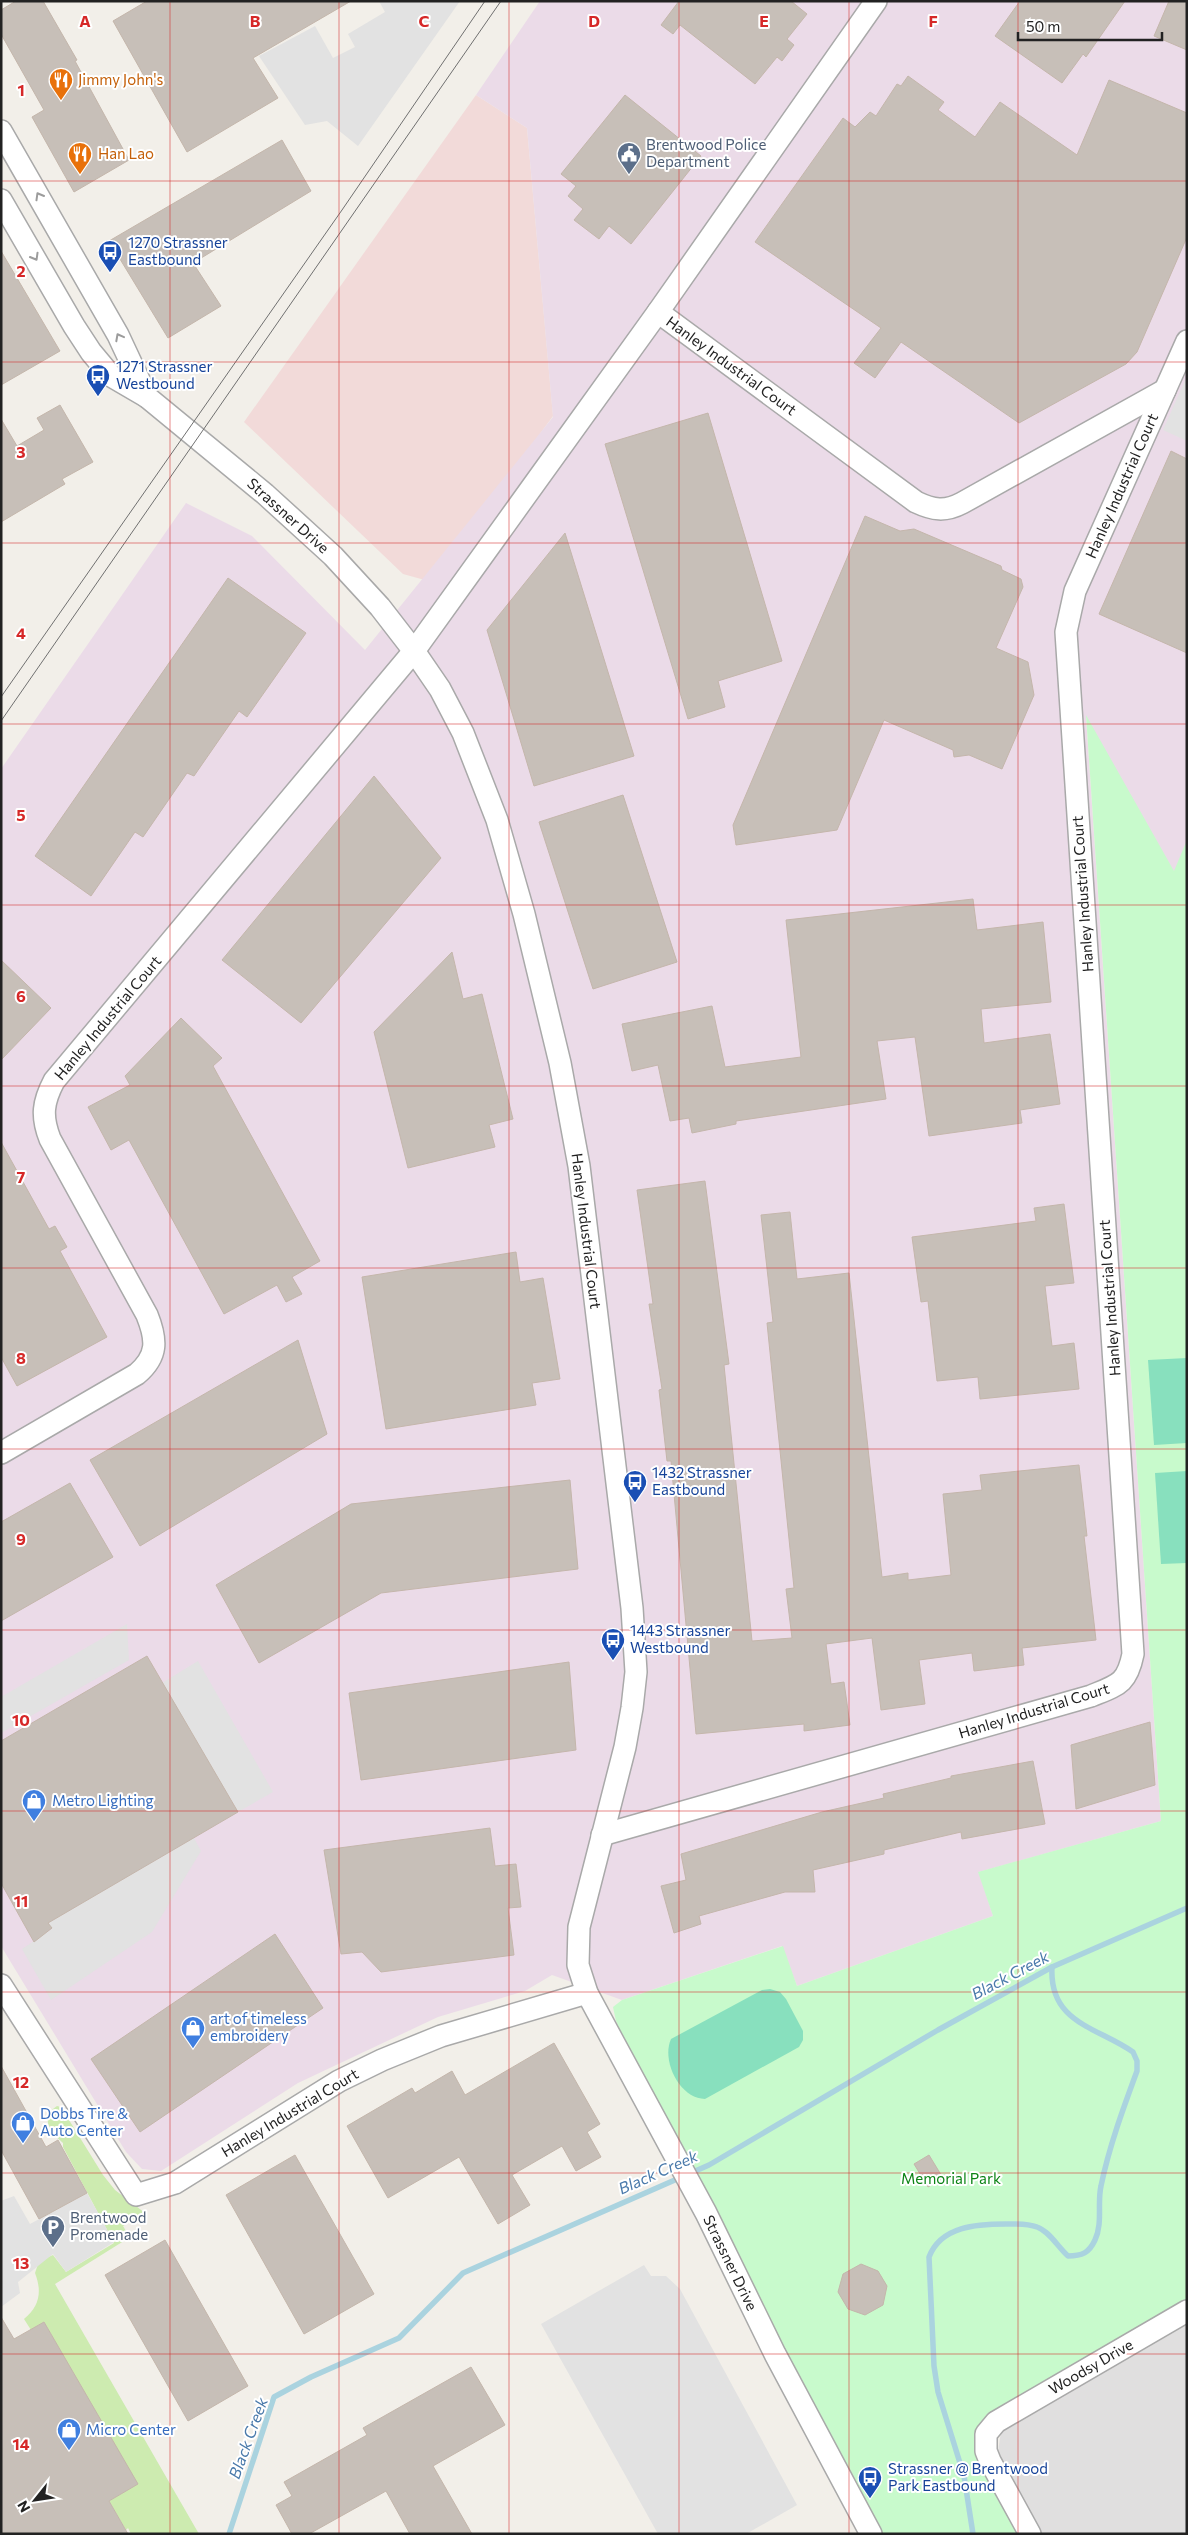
<svg xmlns="http://www.w3.org/2000/svg" width="1188" height="2535" viewBox="0 0 1188 2535" font-family="Commissioner,sans-serif">
  <rect width="100%" height="100%" fill="#f2efe9"/>
  <polygon fill="#e0dfdf" points="1187,2322 1187,2534 1040,2534 1002,2465 998,2451 1001,2432 1007,2425"/>
  <polygon fill="#f2dad9" points="476,95 527,128 553,416 432,582 403,574 244,422"/>
  <polygon fill="#ebdbe8" points="540,1 1187,1 1187,844 1174,872 1086,717 1161,1821 979,1872 993,1916 797,1986 782,1946 622,2000 552,1975 525,1991 438,2017 298,2083 161,2171 142,2169 126,2152 1,1946 1,769 186,503 252,536 365,650 553,417 527,128 476,95"/>
  <path fill="#cdebb0" d="M57,2106L61,2107L103,2175L115,2190L145,2213L123,2226L129,2236L127,2239L55,2284L199,2534H131L128,2528L126,2530L109,2501L137,2484L44,2322L31,2330L24,2319C40,2306 42,2291 35,2273L39,2261L53,2255L66,2272L114,2243L63,2147V2143C52,2133 38,2118 57,2106Z"/>
  <polygon fill="#c8facc" points="1086,715 1174,871 1187,840 1187,2311 986,2434 1030,2534 871,2534 664,2136 616,2021 613,2007 622,2000 783,1946 797,1986 993,1916 978,1872 1161,1821"/>
  <g fill="#88e0be">
    <polygon points="1187,1358 1187,1443 1154,1445 1148,1360"/>
    <polygon points="1187,1471 1187,1563 1161,1564 1155,1473"/>
    <path d="M770,1989L780,1992L786,1999L803,2031V2040L799,2047L705,2099C680,2099 661,2061 671,2039L762,1990Z"/>
  </g>
  <g fill="#e2e2e2">
    <polygon points="379,1 460,1 358,146 327,121 305,125 259,56 315,26 333,58 355,47 348,34 385,12"/>
    <polygon points="1187,376 1187,441 1163,430"/>
    <polygon points="127,1624 129,1660 1,1733 1,1697"/>
    <polygon points="198,1661 273,1792 238,1812 162,1683"/>
    <polygon points="194,1838 201,1851 152,1932 51,2000 22,1949 52,1929 48,1923"/>
    <polygon points="87,2193 114,2242 66,2272 53,2254 18,2282 20,2293 1,2307 1,2201 14,2196 30,2224"/>
    <polygon points="644,2265 651,2276 666,2276 680,2289 797,2505 746,2534 658,2534 541,2324"/>
  </g>
  <g fill="none" stroke-linecap="round" stroke-linejoin="round">
    <g stroke="#aad3df" stroke-width="5.5">
      <polyline points="229,2534 274,2397 311,2377 399,2338 463,2273 709,2165 938,2030 1052,1967 1187,1908"/>
      <path d="M973,2534L964,2476L938,2392L934,2366L929,2257C941,2226 977,2224 1006,2224C1016,2224 1027,2223 1037,2227C1049,2231 1058,2247 1068,2256C1082,2256 1089,2253 1095,2240C1103,2223 1097,2203 1101,2186C1109,2147 1123,2109 1137,2071V2061L1133,2052C1097,2027 1049,2023 1052,1967"/>
    </g>
  </g>
  <g fill="#c7bfb8" stroke="#c4b6ab">
    <polygon points="16,1 43,1 77,60 75,61 129,160 74,192 32,117 44,110 1,34 1,10"/>
    <polygon points="147,1 351,1 253,58 278,98 187,152 113,21"/>
    <polygon points="679,1 791,1 807,14 787,39 794,45 782,61 777,57 755,84 680,25 673,34 661,25"/>
    <polygon points="1020,1 1125,1 1086,57 1083,54 1062,83 995,36"/>
    <polygon points="1169,1 1187,1 1187,50 1154,36"/>
    <polygon points="908,76 944,102 938,110 975,137 1000,102 1077,155 1109,80 1187,113 1187,237 1137,352 1126,364 1019,423 901,342 875,378 854,363 881,328 755,242 843,118 855,127 870,112 876,116 897,84 901,86"/>
    <polygon points="625,95 701,156 631,244 609,226 599,239 574,220 583,209 568,196 576,186 561,174"/>
    <polygon points="282,140 311,191 193,263 221,306 168,338 109,241"/>
    <polygon points="1,251 60,351 1,385"/>
    <polygon points="60,405 93,462 62,479 65,484 1,522 1,419 17,446 44,430 37,418"/>
    <polygon points="708,413 782,661 718,681 725,707 688,719 605,444"/>
    <polygon points="1171,451 1187,459 1187,653 1099,614"/>
    <polygon points="865,516 900,531 914,529 1001,566 1002,570 1021,579 1023,587 996,648 1028,662 1034,695 1002,769 969,755 954,757 953,750 884,720 837,830 736,845 733,825"/>
    <polygon points="565,533 634,756 534,786 487,630"/>
    <polygon points="228,578 306,633 247,717 239,711 194,776 187,773 143,837 135,832 91,896 35,856"/>
    <polygon points="374,776 441,858 301,1023 222,960"/>
    <polygon points="623,795 677,962 593,989 539,822"/>
    <polygon points="973,899 977,930 1043,922 1051,1002 981,1009 984,1043 1050,1034 1060,1104 1020,1110 1022,1123 929,1136 915,1037 877,1041 886,1099 736,1121 736,1124 692,1133 689,1118 670,1121 658,1065 632,1071 622,1024 712,1006 725,1067 801,1057 786,920"/>
    <polygon points="452,952 463,999 482,994 513,1119 489,1125 495,1147 408,1168 374,1032"/>
    <polygon points="1,960 51,1008 1,1060"/>
    <polygon points="181,1018 222,1058 213,1066 320,1261 292,1277 302,1294 286,1302 277,1285 224,1314 129,1140 111,1150 88,1107 130,1085 125,1076"/>
    <polygon points="1,1142 49,1229 55,1226 67,1247 60,1251 107,1337 17,1386 1,1357"/>
    <polygon points="705,1181 729,1364 724,1365 752,1641 792,1638 786,1589 794,1588 767,1323 773,1322 761,1215 790,1212 797,1279 849,1273 882,1577 908,1573 908,1580 951,1575 943,1494 982,1490 980,1475 1079,1465 1087,1536 1084,1536 1096,1640 1022,1648 1024,1665 974,1671 972,1653 919,1660 925,1704 881,1710 872,1638 826,1644 831,1684 844,1682 850,1725 804,1731 804,1724 696,1734 671,1461 667,1461 659,1390 662,1389 649,1304 653,1304 637,1190"/>
    <polygon points="1064,1204 1074,1283 1045,1286 1052,1346 1074,1343 1079,1389 980,1399 978,1377 937,1381 928,1301 921,1302 912,1237 1036,1221 1034,1208"/>
    <polygon points="516,1252 520,1282 543,1278 560,1379 532,1383 536,1405 386,1429 362,1277"/>
    <polygon points="298,1340 327,1434 140,1546 90,1460"/>
    <polygon points="570,1480 578,1569 381,1593 259,1663 216,1585 351,1504"/>
    <polygon points="70,1483 113,1557 1,1621 1,1522"/>
    <polygon points="147,1656 238,1812 48,1923 52,1928 34,1942 1,1883 1,1741"/>
    <polygon points="569,1662 576,1750 361,1780 349,1693"/>
    <polygon points="1150,1722 1155,1785 1076,1809 1071,1745"/>
    <polygon points="1033,1761 1045,1824 962,1839 961,1832 884,1850 884,1854 813,1870 815,1892 785,1892 699,1916 701,1924 674,1933 661,1886 686,1880 681,1854 822,1812 884,1798 883,1794 951,1778 951,1776"/>
    <polygon points="490,1828 495,1866 516,1864 521,1907 508,1908 514,1955 381,1972 362,1952 341,1954 324,1850"/>
    <polygon points="275,1934 323,2008 140,2132 91,2059"/>
    <polygon points="554,2043 600,2124 587,2132 601,2157 576,2171 562,2146 512,2175 530,2205 498,2224 459,2157 388,2198 347,2126 412,2088 415,2093 452,2071 465,2095"/>
    <polygon points="1,2066 46,2147 58,2140 87,2193 39,2219 1,2150"/>
    <polygon points="295,2155 374,2294 304,2334 226,2195"/>
    <polygon points="929,2155 943,2178 928,2187 914,2164"/>
    <polygon points="165,2240 248,2386 188,2421 105,2275"/>
    <polygon points="861,2264 878,2271 887,2286 883,2305 865,2315 848,2309 838,2292 843,2274"/>
    <polygon points="1,2317 14,2339 44,2322 138,2484 109,2501 128,2534 1,2534"/>
    <polygon points="471,2367 505,2425 433,2466 472,2534 410,2534 386,2491 309,2534 292,2534 276,2505 292,2496 284,2482 367,2435 363,2428"/>
  </g>
  <g fill="none" stroke-linecap="round" stroke-linejoin="round">
    <g stroke="#a9a9a9" stroke-width="24">
      <g id="minor">
        <polyline points="1,131 118,335 147,397"/>
        <polyline points="1,200 74,326 91,352 111,376 147,397 265,494 333,556 380,607 414,651 440,689 463,733 497,820 524,914 560,1063 579,1166 632,1608 636,1672 632,1708 625,1747 579,1927 578,1965 587,1993 706,2213 775,2354 871,2534"/>
        <path d="M658,312L916,502C933,510 945,512 962,503L1165,390"/>
        <path d="M1,1453L137,1374C158,1356 157,1340 147,1315L50,1139C41,1116 43,1102 54,1081L414,651L658,312L876,1"/>
        <path d="M602,1835L1091,1696C1118,1685 1127,1684 1133,1654L1066,632L1075,591L1187,341"/>
        <polyline points="1,1985 136,2195 175,2183 339,2081 382,2060 441,2036 587,1993"/>
        <polyline points="1030,2534 990,2461 986,2451 986,2434 996,2422 1187,2311"/>
      </g>
    </g>
    <use href="#minor" stroke="#fff" stroke-width="21"/>
    <g stroke="#707070" stroke-width="1">
      <polyline points="1,697 342,210 485,1"/>
      <polyline points="1,721 501,1"/>
    </g>
  </g>
  <defs><path id="oneway-chevron" d="M-2-3.5L2.5 0L-2 3.5" fill="none" stroke-width="1.6" stroke-linecap="round" stroke-linejoin="round" transform="scale(1.25)"/></defs>
  <g stroke="#9c9c9c">
    <use href="#oneway-chevron" transform="translate(39 196) rotate(-120)"/>
    <use href="#oneway-chevron" transform="translate(35 257) rotate(60)"/>
    <use href="#oneway-chevron" transform="translate(119 337) rotate(-118)"/>
  </g>
  <path fill="none" stroke="#d62828" stroke-width="1" stroke-opacity="0.55" d="M170,1V2534M339,1V2534M509,1V2534M679,1V2534M849,1V2534M1018,1V2534M1,181H1187M1,362H1187M1,543H1187M1,724H1187M1,905H1187M1,1086H1187M1,1268H1187M1,1449H1187M1,1630H1187M1,1811H1187M1,1992H1187M1,2173H1187M1,2354H1187"/>
  <defs>
    <g id="restaurant-pin" transform="scale(1.25)"><path d="M0 17L-7.5 6A9.5 9.5 0 1 1 7.5 6Z" fill="#e8710a" stroke="#fff"/><path d="M-5-6h1v4h1v-4h1v4h1v-4h1v5L-1.5 .5V6h-2V.5L-5-1ZM5-6V6H3V1.5H1.5Q1.5-4 5-6Z" fill="#fff"/></g>
    <g id="civic-pin" transform="scale(1.25)"><path d="M0 17L-7.5 6A9.5 9.5 0 1 1 7.5 6Z" fill="#5c6f8a" stroke="#fff"/><path d="M-.6-6.5H3V-4.5H.6V-3L4-1V1h2V6H-6V1h2V-1L-.6-3ZM-1.2 2.5V6h2.4V2.5Z" fill="#fff"/></g>
    <g id="bus-pin" transform="scale(1.25)"><path d="M0 17L-7.5 6A9.5 9.5 0 1 1 7.5 6Z" fill="#1a4fb4" stroke="#fff"/><path d="M-5-6H5V4H4V6H2V4H-2V6H-4V4H-5ZM-3.5-4V0h7V-4ZM-3.5 1.2v1.5H-2V1.2ZM2 1.2v1.5H3.5V1.2Z" fill="#fff"/></g>
    <g id="shop-pin" transform="scale(1.25)"><path d="M0 17L-7.5 6A9.5 9.5 0 1 1 7.5 6Z" fill="#3f7fe0" stroke="#fff"/><path d="M-5-2.5h2.3a2.7 3.5 0 0 1 5.4 0H5L5.5 6h-11ZM-1.5-2.5h3a1.5 2.3 0 0 0-3 0Z" fill="#fff"/></g>
    <g id="parking-pin" transform="scale(1.25)"><path d="M0 17L-7.5 6A9.5 9.5 0 1 1 7.5 6Z" fill="#5c6f8a" stroke="#fff"/><path d="M-3.5-5.5H1a3.5 3.5 0 0 1 0 7H-1V5.5H-3.5ZM-1-3.4V-.6H.8a1.4 1.4 0 0 0 0-2.8Z" fill="#fff"/></g>
  </defs>
  <g fill-rule="evenodd">
    <use href="#restaurant-pin" x="61" y="80"/>
    <use href="#restaurant-pin" x="80" y="154"/>
    <use href="#civic-pin" x="629" y="154"/>
    <use href="#bus-pin" x="110" y="252"/>
    <use href="#bus-pin" x="98" y="376"/>
    <use href="#bus-pin" x="635" y="1482"/>
    <use href="#bus-pin" x="613" y="1640"/>
    <use href="#shop-pin" x="34" y="1801"/>
    <use href="#shop-pin" x="193" y="2028"/>
    <use href="#shop-pin" x="23" y="2123"/>
    <use href="#parking-pin" x="53" y="2227"/>
    <use href="#shop-pin" x="69" y="2430"/>
    <use href="#bus-pin" x="870" y="2478"/>
  </g>
  <g text-anchor="middle" stroke-width="4" stroke-linejoin="round" paint-order="stroke">
    <g font-size="15" fill="#c56008" stroke="#fff" text-anchor="start">
      <text x="78" y="85">Jimmy John's</text>
      <text x="98" y="159">Han Lao</text>
    </g>
    <g font-size="15" fill="#4e5e75" stroke="#fff" text-anchor="start">
      <text x="646" y="150">Brentwood Police<tspan x="646" dy="17">Department</tspan></text>
      <text x="70" y="2223">Brentwood<tspan x="70" dy="17">Promenade</tspan></text>
    </g>
    <g font-size="15" fill="#164399" stroke="#fff" text-anchor="start">
      <text x="128" y="248">1270 Strassner<tspan x="128" dy="17">Eastbound</tspan></text>
      <text x="116" y="372">1271 Strassner<tspan x="116" dy="17">Westbound</tspan></text>
      <text x="652" y="1478">1432 Strassner<tspan x="652" dy="17">Eastbound</tspan></text>
      <text x="630" y="1636">1443 Strassner<tspan x="630" dy="17">Westbound</tspan></text>
      <text x="888" y="2474">Strassner @ Brentwood<tspan x="888" dy="17">Park Eastbound</tspan></text>
    </g>
    <g font-size="15" fill="#222" stroke="#fff">
      <text transform="translate(731 366) rotate(36)" y="5">Hanley Industrial Court</text>
      <text transform="translate(1122 486) rotate(-66)" y="5">Hanley Industrial Court</text>
      <text transform="translate(288 516) rotate(42)" y="5">Strassner Drive</text>
      <text transform="translate(1083 894) rotate(-94)" y="5">Hanley Industrial Court</text>
      <text transform="translate(108 1018) rotate(-50)" y="5">Hanley Industrial Court</text>
      <text transform="translate(586 1231) rotate(83)" y="5">Hanley Industrial Court</text>
      <text transform="translate(1110 1298) rotate(-94)" y="5">Hanley Industrial Court</text>
      <text transform="translate(1034 1711) rotate(-17)" y="5">Hanley Industrial Court</text>
      <text transform="translate(290 2113) rotate(-31)" y="5">Hanley Industrial Court</text>
      <text transform="translate(730 2263) rotate(64)" y="5">Strassner Drive</text>
      <text transform="translate(1091 2367) rotate(-30)" y="5">Woodsy Drive</text>
    </g>
    <g font-size="15" fill="#366cbe" stroke="#fff" text-anchor="start">
      <text x="52" y="1806">Metro Lighting</text>
      <text x="210" y="2024">art of timeless<tspan x="210" dy="17">embroidery</tspan></text>
      <text x="40" y="2119">Dobbs Tire &amp;<tspan x="40" dy="17">Auto Center</tspan></text>
      <text x="86" y="2435">Micro Center</text>
    </g>
    <g font-size="15" fill="#0c8416" stroke="#fff">
      <text x="951" y="2184">Memorial Park</text>
    </g>
    <g font-size="16" font-style="italic" fill="#4a7aab" stroke="#fff">
      <text transform="translate(1010 1975) rotate(-28)" y="6">Black Creek</text>
      <text transform="translate(658 2172) rotate(-24)" y="6">Black Creek</text>
      <text transform="translate(248 2438) rotate(-70)" y="6">Black Creek</text>
    </g>
  </g>
  <g font-size="16" text-anchor="middle" font-weight="bold" fill="#d62828" stroke="#fff" stroke-width="4" stroke-linejoin="round" paint-order="stroke">
    <text x="85" y="27">A</text>
    <text x="255" y="27">B</text>
    <text x="424" y="27">C</text>
    <text x="594" y="27">D</text>
    <text x="764" y="27">E</text>
    <text x="933" y="27">F</text>
    <text x="21" y="96">1</text>
    <text x="21" y="277">2</text>
    <text x="21" y="458">3</text>
    <text x="21" y="639">4</text>
    <text x="21" y="821">5</text>
    <text x="21" y="1002">6</text>
    <text x="21" y="1183">7</text>
    <text x="21" y="1364">8</text>
    <text x="21" y="1545">9</text>
    <text x="21" y="1726">10</text>
    <text x="21" y="1907">11</text>
    <text x="21" y="2088">12</text>
    <text x="21" y="2269">13</text>
    <text x="21" y="2450">14</text>
  </g>
  <rect width="1188" height="2535" fill="none" stroke="#222222" stroke-width="5"/>
  <g transform="translate(35 2500) rotate(240)" stroke="#ffffff" stroke-width="4" paint-order="stroke">
  <path d="M0-4L9 19L0 12L-9 19Z" fill="#222222"/>
  <text y="-8" font-size="14" font-weight="bold" text-anchor="middle" fill="#222222">N</text>
  </g>
  <path d="M1018 32v8h144v-8" fill="none" stroke="#222222" stroke-width="2.5"/>
  <text x="1026" y="32" font-size="15" fill="#222222" stroke="#ffffff" stroke-width="4" paint-order="stroke">50 m</text>
</svg>
